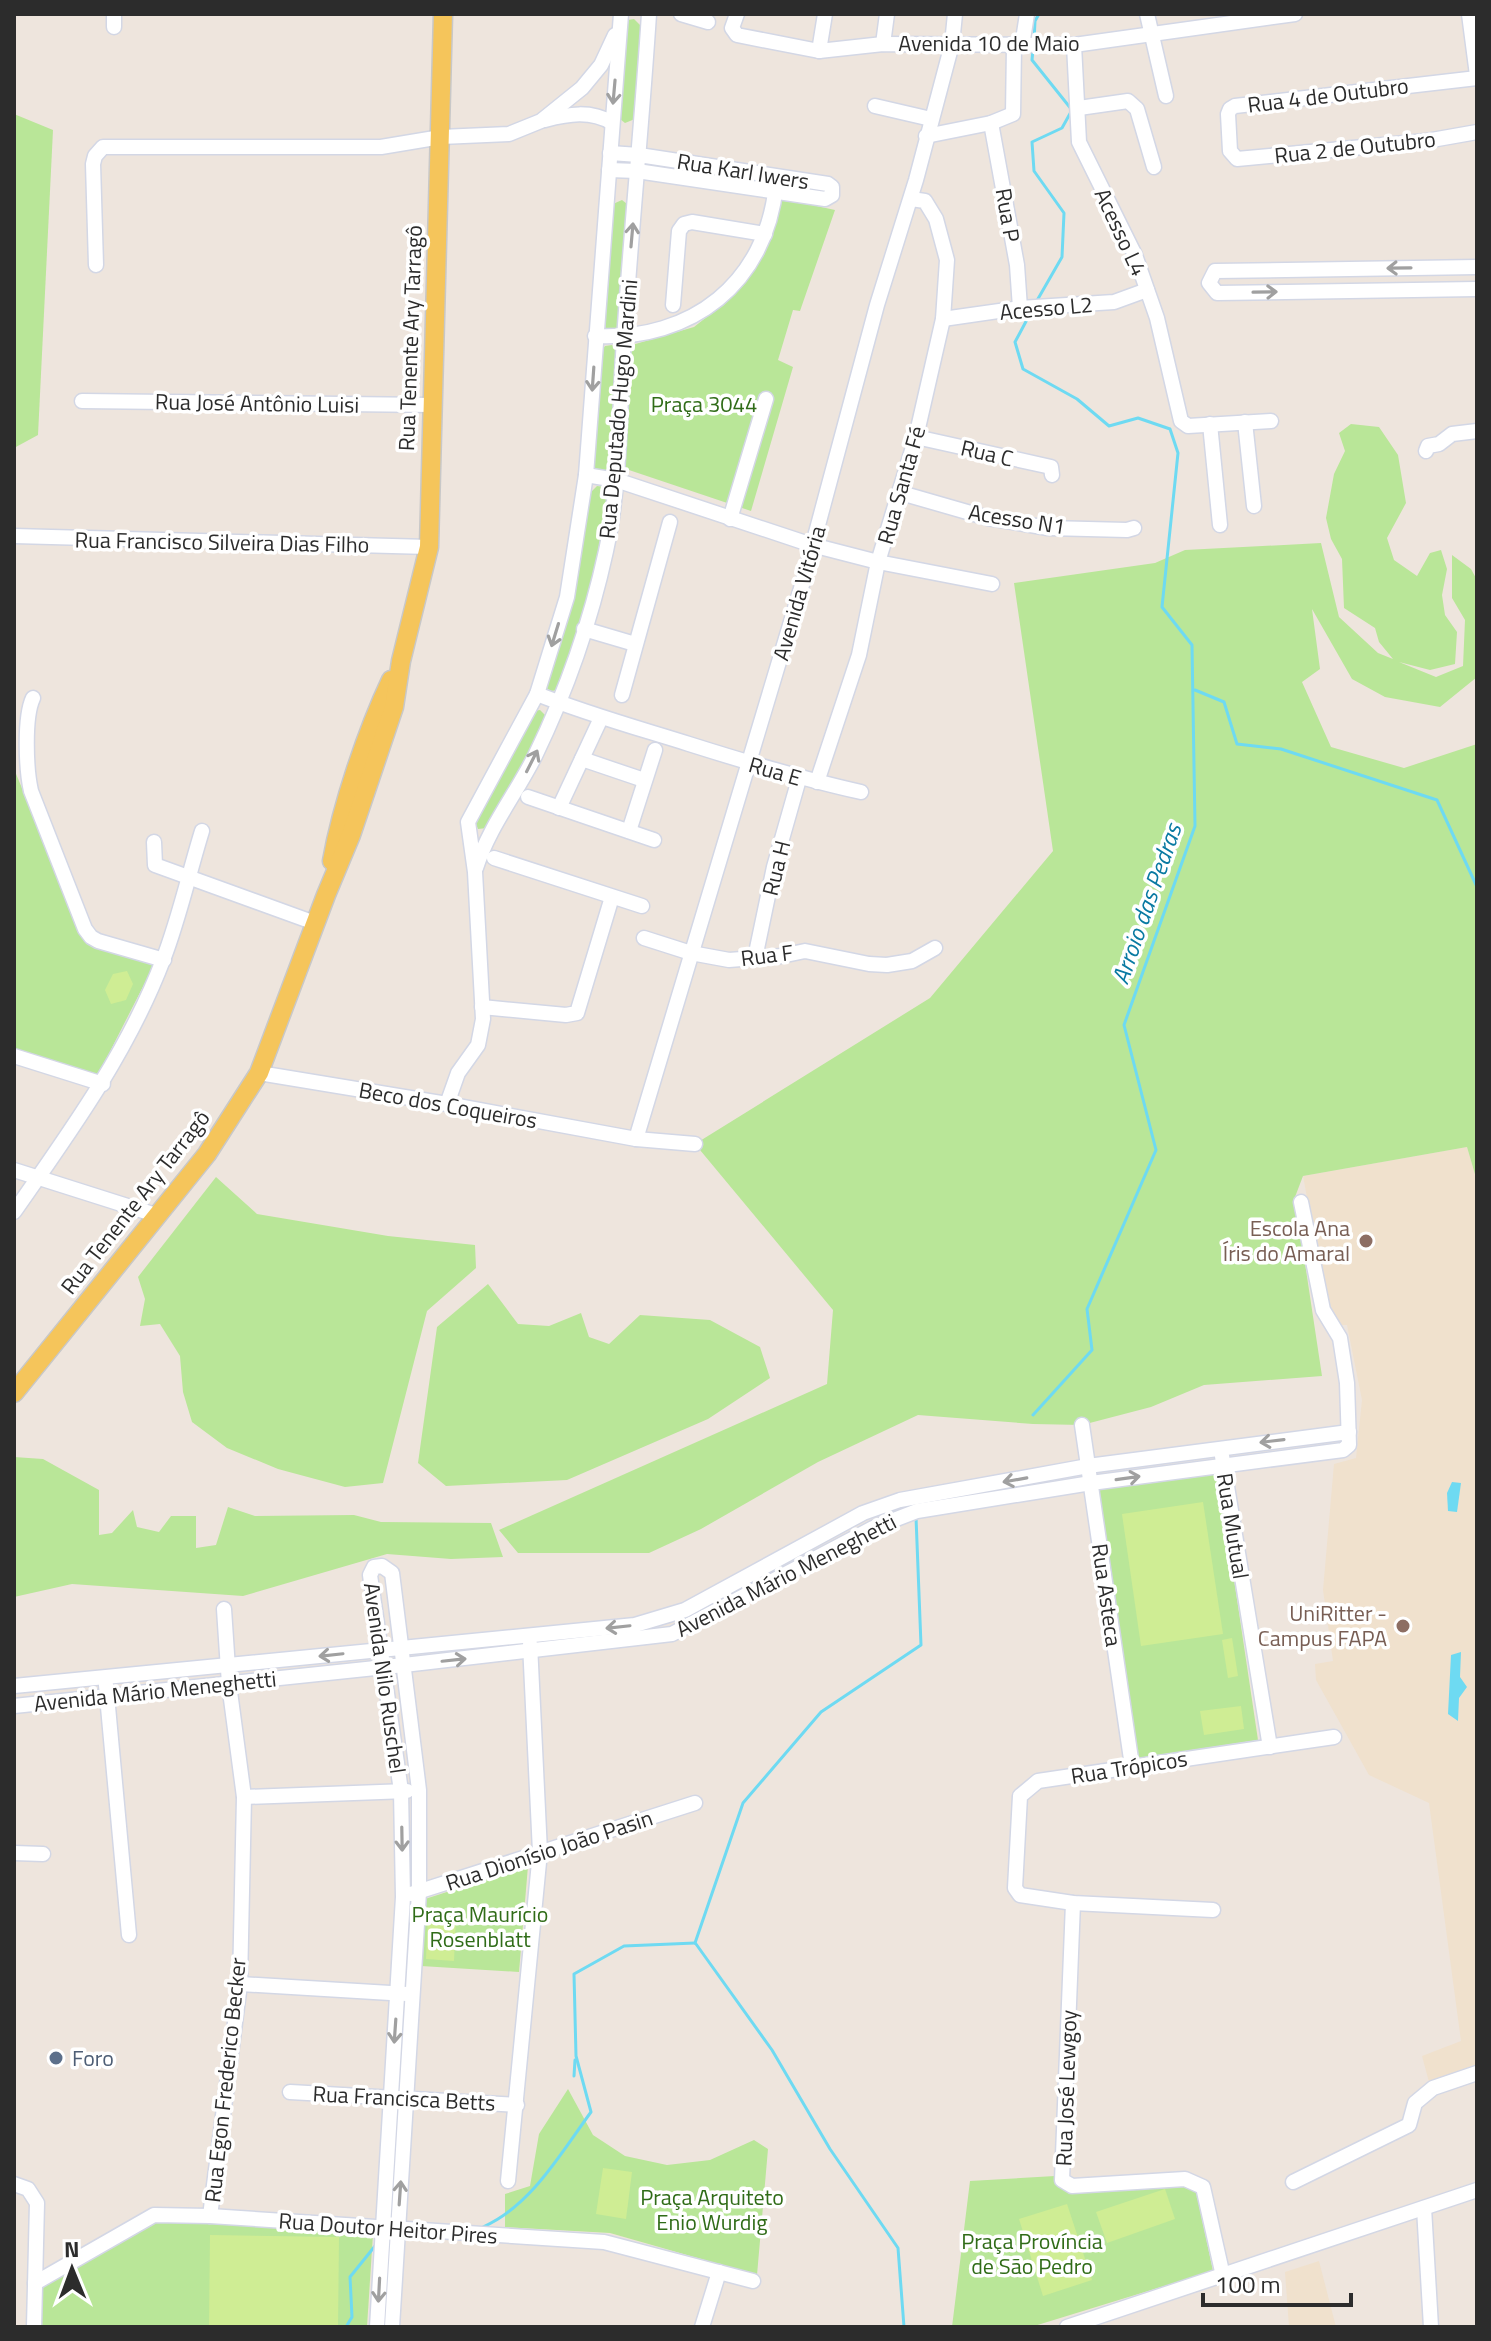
<svg xmlns="http://www.w3.org/2000/svg" width="1491" height="2341" viewBox="0 0 1491 2341" font-family="'Titillium Web',sans-serif">
  <rect width="100%" height="100%" fill="#eee5dd"/>
  <g fill="#f0e1cd">
    <polygon points="1467,1147 1477,1181 1477,2064 1429,2082 1422,2056 1461,2041 1429,1803 1369,1775 1316,1680 1315,1664 1333,1661 1323,1590 1334,1464 1356,1458 1362,1400 1347,1325 1337,1325 1328,1310 1303,1176"/>
    <polygon points="1319,2261 1336,2327 1289,2327 1285,2272"/>
  </g>
  <g fill="#b9e698">
    <polygon points="634,19 641,26 635,119 625,123 620,119 628,20"/>
    <polygon points="14,114 53,130 38,435 14,448"/>
    <polygon points="780,198 835,210 800,311 793,310 778,360 793,367 751,511 623,468 632,345 694,327 732,297 764,255"/>
    <polygon points="622,200 627,204 620,330 605,330 613,204"/>
    <polygon points="612,345 619,352 610,470 608,472 595,470 594,466 601,352 605,346"/>
    <polygon points="1351,424 1379,427 1398,455 1406,503 1387,538 1394,560 1417,576 1430,553 1441,550 1447,569 1442,595 1445,615 1457,632 1455,664 1430,670 1399,662 1436,677 1463,666 1465,620 1452,598 1452,555 1471,569 1477,580 1477,677 1440,707 1385,697 1352,679 1312,609 1320,669 1302,682 1331,747 1404,768 1477,744 1477,1181 1467,1147 1303,1176 1295,1197 1322,1376 1204,1385 1151,1407 1082,1425 1033,1424 918,1415 818,1462 701,1529 649,1553 518,1553 499,1530 827,1384 833,1310 695,1144 930,998 1053,851 1014,583 1155,563 1185,550 1321,543 1339,617 1378,653 1393,659 1379,642 1375,628 1344,608 1342,559 1331,539 1326,518 1334,474 1345,451 1339,433"/>
    <polygon points="597,486 604,487 609,492 588,604 558,690 551,691 546,688 580,558 591,492"/>
    <polygon points="540,710 547,717 537,742 487,828 478,829 473,818 534,711"/>
    <polygon points="14,769 86,942 155,963 98,1075 14,1048"/>
    <polygon points="216,1177 257,1214 388,1236 475,1245 476,1268 427,1311 383,1483 345,1487 278,1469 227,1448 192,1422 183,1392 180,1356 160,1324 140,1326 145,1299 138,1277"/>
    <polygon points="488,1284 518,1324 549,1326 581,1313 589,1337 609,1344 640,1315 710,1320 760,1347 770,1378 708,1419 567,1480 446,1486 418,1463 437,1327"/>
    <polygon points="14,1457 43,1459 99,1490 99,1535 112,1533 133,1510 137,1527 159,1532 171,1516 196,1516 196,1548 216,1545 228,1507 255,1516 354,1515 381,1522 491,1523 503,1557 451,1559 387,1554 243,1596 72,1584 14,1597"/>
    <polygon points="1218,1472 1258,1740 1138,1758 1099,1489"/>
    <polygon points="528,1866 519,1972 421,1966 425,1899"/>
    <polygon points="568,2089 593,2135 625,2156 667,2165 710,2160 754,2140 768,2149 757,2275 610,2233 505,2227 505,2194 530,2186 539,2134"/>
    <polygon points="1055,2176 1069,2194 1194,2182 1213,2271 1031,2327 952,2327 970,2181"/>
    <polygon points="157,2220 373,2234 367,2327 40,2327 41,2288"/>
  </g>
  <g fill="#cfed94">
    <polygon points="127,971 133,984 126,1000 111,1004 105,990 113,974"/>
    <polygon points="1203,1502 1223,1634 1141,1646 1122,1514"/>
    <polygon points="1232,1638 1238,1676 1228,1678 1222,1640"/>
    <polygon points="1241,1706 1244,1729 1204,1735 1200,1711"/>
    <polygon points="428,1915 456,1916 454,1961 426,1959"/>
    <polygon points="603,2168 632,2172 626,2219 596,2214"/>
    <polygon points="1165,2189 1175,2219 1107,2243 1096,2212"/>
    <polygon points="1067,2204 1092,2280 1043,2296 1019,2219"/>
    <polygon points="210,2235 339,2237 338,2327 209,2327"/>
  </g>
  <g fill="#6edaf2">
    <polygon points="1452,1482 1461,1483 1457,1512 1448,1511 1447,1493"/>
    <polygon points="1461,1652 1460,1677 1467,1687 1459,1698 1458,1721 1448,1714 1451,1655"/>
  </g>
  <g fill="none" stroke-linecap="round" stroke-linejoin="round">
    <g stroke="#6edaf2" stroke-width="3">
      <polyline points="1034,41 1035,21 1039,14"/>
      <polyline points="1033,49 1032,60 1072,110 1062,128 1032,142 1034,171 1064,213 1062,257 1035,304"/>
      <polyline points="1030,314 1015,342 1023,369 1077,399 1109,426 1138,418 1170,429 1178,453 1162,607 1192,645 1195,826 1124,1025 1156,1150 1087,1309 1092,1350 1033,1415"/>
      <polyline points="1195,690 1224,702 1237,744 1281,749 1437,800 1477,887"/>
      <polyline points="695,1943 743,1803 821,1712 921,1645 916,1517"/>
      <polyline points="696,1944 772,2050 830,2149 898,2248 904,2327"/>
      <polyline points="574,2076 575,2060"/>
      <path d="M483,2227C531,2206 561,2153 591,2112L576,2056L574,1974L624,1946L695,1943"/>
      <polyline points="346,2327 352,2317 350,2277 375,2246"/>
    </g>
    <g stroke="#d3d7e5" stroke-width="17">
      <g id="minor">
        <polyline points="681,14 708,22"/>
        <polyline points="737,14 732,28 737,35 819,51 883,44 1074,45 1295,14"/>
        <polyline points="1147,14 1166,96"/>
        <polyline points="1469,14 1477,75"/>
        <polyline points="114,27 114,14"/>
        <polyline points="883,44 887,14"/>
        <polyline points="1074,45 1079,142 1135,255 1157,318 1181,421 1188,426 1271,421"/>
        <polyline points="1022,46 1027,14"/>
        <polyline points="819,51 825,14"/>
        <polyline points="1477,78 1235,106 1230,109 1228,114 1230,151 1237,159 1426,141 1477,132"/>
        <polyline points="875,106 931,119"/>
        <polyline points="1079,108 1128,101 1137,109 1154,167"/>
        <path d="M545,120C568,114 591,110 612,123"/>
        <polyline points="991,123 1017,265 1020,308"/>
        <polyline points="926,136 991,123 1013,114 1014,46"/>
        <polyline points="609,170 637,171 825,199 832,195 832,187 828,184 639,155 610,153"/>
        <polyline points="96,265 93,164 95,156 103,147 381,147 441,137 509,134 541,121 582,88 601,65 615,35"/>
        <polyline points="1477,267 1215,271 1209,283 1217,293 1477,289"/>
        <polyline points="673,305 679,231 684,224 692,222 765,234"/>
        <polyline points="943,319 1020,308 1114,302 1147,290"/>
        <path d="M595,336C692,341 766,283 776,185"/>
        <polyline points="82,401 432,405"/>
        <polyline points="1245,422 1254,506"/>
        <polyline points="1210,424 1220,525"/>
        <polyline points="916,437 1051,467 1052,475"/>
        <polyline points="1426,451 1428,446 1439,444 1452,434 1477,431"/>
        <polyline points="586,475 616,480 812,545 878,562 992,584"/>
        <polyline points="901,493 988,518 1048,528 1127,530 1134,528"/>
        <polyline points="730,519 766,399"/>
        <polyline points="14,536 429,547"/>
        <polyline points="584,629 635,644"/>
        <path d="M537,694C587,714 638,728 689,744C746,762 802,779 861,792"/>
        <polyline points="622,695 670,522"/>
        <path d="M33,698C24,717 26,769 31,791L85,929L91,937L98,941L164,960"/>
        <polyline points="582,759 644,780"/>
        <polyline points="817,782 859,655 878,562 916,437 943,319 947,260 936,219 925,201 911,199"/>
        <polyline points="528,797 654,840"/>
        <polyline points="559,808 601,718"/>
        <polyline points="629,831 655,750"/>
        <polyline points="154,842 155,865 315,923"/>
        <polyline points="494,858 642,906"/>
        <path d="M476,868C489,827 516,794 535,756C566,692 591,620 606,551C621,482 619,409 624,340C631,231 642,123 649,14"/>
        <polyline points="644,938 691,953 729,960 781,956 805,951 869,964 887,965 912,961 935,948"/>
        <polyline points="755,958 774,867 799,779"/>
        <polyline points="482,1007 566,1015 577,1013 612,897"/>
        <polyline points="14,1056 103,1084"/>
        <polyline points="259,1073 447,1104 636,1139 695,1144"/>
        <polyline points="447,1104 458,1073 478,1045 483,1019 475,872 468,822 537,694 567,597 586,475 621,14"/>
        <polyline points="636,1139 802,585 877,305 916,180 952,44 955,14"/>
        <polyline points="14,1170 159,1216"/>
        <path d="M14,1212C70,1132 128,1052 163,960C179,919 189,873 202,831"/>
        <polyline points="1082,1425 1132,1766"/>
        <polyline points="1222,1456 1270,1747"/>
        <polyline points="106,1685 129,1935"/>
        <polyline points="14,1686 635,1625 685,1610 863,1513 900,1500 1088,1466 1349,1432"/>
        <polyline points="14,1706 404,1665 672,1634 873,1528 917,1511 1091,1483 1343,1450 1349,1445 1347,1383 1340,1338 1323,1310 1301,1202"/>
        <polyline points="244,1797 407,1791"/>
        <polyline points="14,1853 43,1854"/>
        <polyline points="411,1894 695,1803"/>
        <polyline points="1073,1903 1062,2180 1072,2186 1185,2179 1203,2187 1223,2276"/>
        <polyline points="1213,1910 1073,1903 1020,1895 1015,1888 1020,1796 1038,1781 1334,1737"/>
        <polyline points="240,1984 407,1994"/>
        <polyline points="290,2092 517,2105"/>
        <polyline points="508,2181 540,1852 530,1644"/>
        <polyline points="1293,2182 1409,2125 1415,2103 1433,2088 1477,2073"/>
        <polyline points="14,2184 28,2189 37,2203 34,2327"/>
        <polyline points="1424,2208 1431,2327"/>
        <polyline points="210,2216 240,1984 244,1797 229,1684 224,1609"/>
        <polyline points="35,2283 154,2215 210,2216 604,2242 753,2281"/>
        <polyline points="377,2327 403,1897 401,1791 370,1575 374,1567 382,1566 392,1573 419,1790 419,1892 392,2327"/>
        <polyline points="702,2327 719,2272"/>
        <polyline points="1067,2327 1477,2190"/>
      </g>
    </g>
    <g stroke="#c8c8c8" stroke-width="21">
      <g id="major">
        <path d="M332,861C342,805 367,731 391,680"/>
        <polyline points="14,1393 207,1154 259,1073 326,895 351,835 394,707 401,661 429,547 443,14"/>
      </g>
    </g>
    <use href="#minor" stroke="#fff" stroke-width="14"/>
    <use href="#major" stroke="#f5c55b" stroke-width="18"/>
  </g>
  <defs><path id="oneway-shaft" d="M-6 0H5M1.5-3L5.5 0L1.5 3" fill="none" stroke-width="1.6" stroke-linecap="round" stroke-linejoin="round" transform="scale(2)"/></defs>
  <g stroke="#a0a0a0">
    <use href="#oneway-shaft" transform="translate(614 92) rotate(95)"/>
    <use href="#oneway-shaft" transform="translate(632 235) rotate(-85)"/>
    <use href="#oneway-shaft" transform="translate(1399 268) rotate(179)"/>
    <use href="#oneway-shaft" transform="translate(1265 292) rotate(-1)"/>
    <use href="#oneway-shaft" transform="translate(593 379) rotate(94)"/>
    <use href="#oneway-shaft" transform="translate(555 635) rotate(107)"/>
    <use href="#oneway-shaft" transform="translate(532 761) rotate(-63)"/>
    <use href="#oneway-shaft" transform="translate(1272 1441) rotate(173)"/>
    <use href="#oneway-shaft" transform="translate(1128 1478) rotate(-8)"/>
    <use href="#oneway-shaft" transform="translate(1015 1480) rotate(170)"/>
    <use href="#oneway-shaft" transform="translate(618 1627) rotate(174)"/>
    <use href="#oneway-shaft" transform="translate(331 1655) rotate(174)"/>
    <use href="#oneway-shaft" transform="translate(454 1660) rotate(-6)"/>
    <use href="#oneway-shaft" transform="translate(402 1839) rotate(89)"/>
    <use href="#oneway-shaft" transform="translate(395 2031) rotate(94)"/>
    <use href="#oneway-shaft" transform="translate(400 2193) rotate(-86)"/>
    <use href="#oneway-shaft" transform="translate(379 2290) rotate(93)"/>
  </g>
  <g fill="#8d6e63" stroke="#fff" stroke-width="3">
    <circle cx="1366" cy="1241" r="8"/>
    <circle cx="1403" cy="1626" r="8"/>
  </g>
  <circle fill="#5c6f8a" stroke="#fff" stroke-width="3" cx="56" cy="2058" r="8"/>
  <g text-anchor="middle" stroke-width="7" stroke-linejoin="round" paint-order="stroke">
    <g font-size="22" fill="#2c2c2c" stroke="#fff">
      <text x="989" y="51">Avenida 10 de Maio</text>
      <text transform="translate(1328 95) rotate(-7)" y="8">Rua 4 de Outubro</text>
      <text transform="translate(1355 147) rotate(-6)" y="8">Rua 2 de Outubro</text>
      <text transform="translate(743 171) rotate(9)" y="8">Rua Karl Iwers</text>
      <text transform="translate(1008 215) rotate(80)" y="8">Rua P</text>
      <text transform="translate(1121 232) rotate(65)" y="8">Acesso L4</text>
      <text transform="translate(1046 308) rotate(-5)" y="8">Acesso L2</text>
      <text transform="translate(410 338) rotate(-88)" y="8">Rua Tenente Ary Tarragô</text>
      <text transform="translate(257 403) rotate(1)" y="8">Rua José Antônio Luisi</text>
      <text transform="translate(618 409) rotate(-85)" y="8">Rua Deputado Hugo Mardini</text>
      <text transform="translate(987 453) rotate(13)" y="8">Rua C</text>
      <text transform="translate(901 485) rotate(-74)" y="8">Rua Santa Fé</text>
      <text transform="translate(1017 519) rotate(9)" y="8">Acesso N1</text>
      <text transform="translate(222 542) rotate(1)" y="8">Rua Francisco Silveira Dias Filho</text>
      <text transform="translate(799 593) rotate(-74)" y="8">Avenida Vitória</text>
      <text transform="translate(775 771) rotate(16)" y="8">Rua E</text>
      <text transform="translate(776 868) rotate(-76)" y="8">Rua H</text>
      <text transform="translate(767 955) rotate(-7)" y="8">Rua F</text>
      <text transform="translate(448 1105) rotate(10)" y="8">Beco dos Coqueiros</text>
      <text transform="translate(135 1202) rotate(-52)" y="8">Rua Tenente Ary Tarragô</text>
      <text transform="translate(1233 1526) rotate(81)" y="8">Rua Mutual</text>
      <text transform="translate(786 1575) rotate(-27)" y="8">Avenida Mário Meneghetti</text>
      <text transform="translate(1107 1595) rotate(82)" y="8">Rua Asteca</text>
      <text transform="translate(385 1678) rotate(82)" y="8">Avenida Nilo Ruschel</text>
      <text transform="translate(155 1691) rotate(-6)" y="8">Avenida Mário Meneghetti</text>
      <text transform="translate(1129 1767) rotate(-9)" y="8">Rua Trópicos</text>
      <text transform="translate(549 1850) rotate(-18)" y="8">Rua Dionísio João Pasin</text>
      <text transform="translate(225 2080) rotate(-84)" y="8">Rua Egon Frederico Becker</text>
      <text transform="translate(1066 2088) rotate(-88)" y="8">Rua José Lewgoy</text>
      <text transform="translate(404 2098) rotate(3)" y="8">Rua Francisca Betts</text>
      <text transform="translate(388 2228) rotate(4)" y="8">Rua Doutor Heitor Pires</text>
    </g>
    <g font-size="22" fill="#306c18" stroke="#fff">
      <text x="704" y="412">Praça 3044</text>
      <text x="480" y="1922">Praça Maurício<tspan x="480" dy="25">Rosenblatt</tspan></text>
      <text x="712" y="2205">Praça Arquiteto<tspan x="712" dy="25">Enio Wurdig</tspan></text>
      <text x="1032" y="2249">Praça Província<tspan x="1032" dy="25">de São Pedro</tspan></text>
    </g>
    <g font-size="22" fill="#785e54" stroke="#fff" text-anchor="end">
      <text x="1350" y="1236">Escola Ana<tspan x="1350" dy="25">Íris do Amaral</tspan></text>
      <text x="1387" y="1621">UniRitter -<tspan x="1387" dy="25">Campus FAPA</tspan></text>
    </g>
    <g font-size="22" fill="#4e5e75" stroke="#fff" text-anchor="start">
      <text x="72" y="2066">Foro</text>
    </g>
    <g font-size="24" font-style="italic" fill="#097aa2" stroke="#fff">
      <text transform="translate(1147 904) rotate(-71)" y="8">Arroio das Pedras</text>
    </g>
  </g>
  <rect width="1491" height="2341" fill="none" stroke="#2c2c2c" stroke-width="32"/>
  <g transform="translate(72 2269) rotate(359)" stroke="#ffffff" stroke-width="6" paint-order="stroke">
  <path d="M0-6L14 30L0 20L-14 30Z" fill="#2c2c2c"/>
  <text y="-12" font-size="22" font-weight="bold" text-anchor="middle" fill="#2c2c2c">N</text>
  </g>
  <path d="M1203 2293v12h148v-12" fill="none" stroke="#2c2c2c" stroke-width="4"/>
  <text x="1215" y="2293" font-size="24" fill="#2c2c2c" stroke="#ffffff" stroke-width="6" paint-order="stroke">100 m</text>
</svg>
